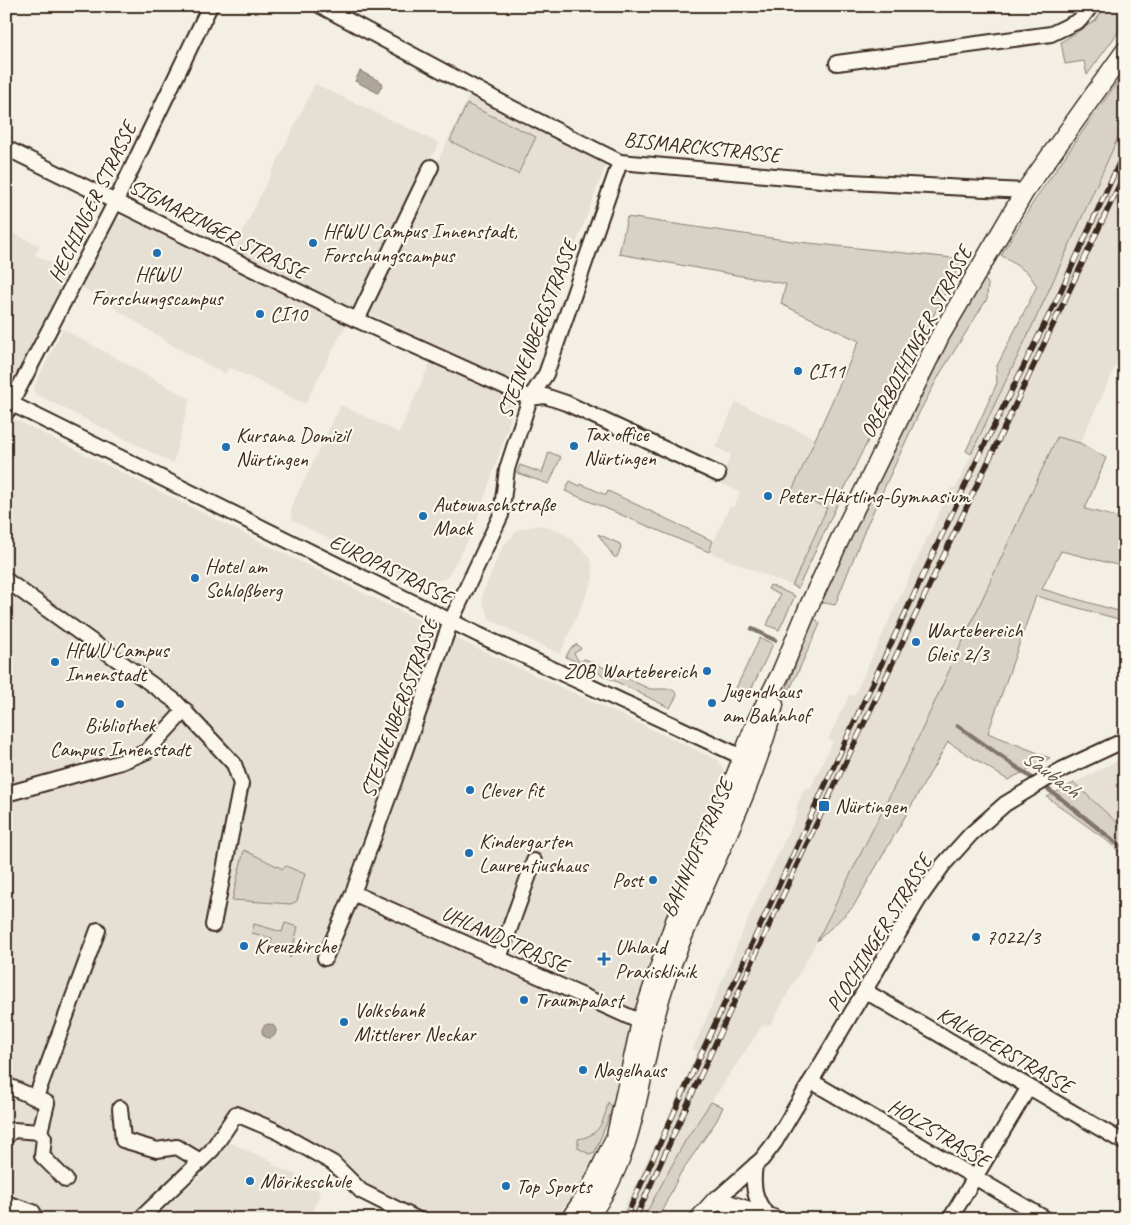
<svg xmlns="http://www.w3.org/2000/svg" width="1131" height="1225" viewBox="0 0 1131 1225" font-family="Caveat,sans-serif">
  <rect width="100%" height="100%" fill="#f3efe4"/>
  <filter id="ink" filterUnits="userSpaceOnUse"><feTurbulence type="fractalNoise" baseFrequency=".02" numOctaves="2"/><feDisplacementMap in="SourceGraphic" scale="10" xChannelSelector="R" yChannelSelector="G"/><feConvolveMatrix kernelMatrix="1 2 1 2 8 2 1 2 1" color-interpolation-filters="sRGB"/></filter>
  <g filter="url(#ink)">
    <g fill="#e5dfd4">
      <polygon points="315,84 439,143 305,404 229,367 225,374 177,348 82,287 116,220 125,217 226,266"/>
      <polygon points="469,96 606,165 522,385 366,312"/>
      <polygon points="1125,122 1125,346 1080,443 1057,437 913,749 817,941 771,1024 762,1026 685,1141 643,1219 619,1219 678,1097 697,1052 693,1049 756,901 798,812 795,810 798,803 805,787 810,789 833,741 828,739 841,712 850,694 854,696 950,489 956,487 1045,299"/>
      <polygon points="6,230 40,246 35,255 68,271 16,377 10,381 6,380"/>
      <polygon points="63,329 190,399 173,463 35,394 34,387"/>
      <polygon points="431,361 515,401 507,430 474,529 447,578 428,584 419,584 292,520 291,507 341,405 399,433"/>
      <polygon points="736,402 814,438 791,493 827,508 792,586 709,552 730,506 734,507 740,492 719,482 731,455 715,447"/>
      <polygon points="6,415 436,629 718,760 725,773 639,996 612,1113 587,1177 554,1219 427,1219 423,1214 362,1183 335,1156 239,1107 207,1147 130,1219 6,1219"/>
      <polygon points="539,525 560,531 570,538 587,554 592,563 593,579 560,654 514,632 490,619 482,601 483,592 503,546 519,529"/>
      <polygon points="1125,757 1125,830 1074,783"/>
      <polygon points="226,1141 273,1162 272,1165 306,1179 304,1183 321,1191 309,1219 153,1219 206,1171 210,1163 216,1163"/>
    </g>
    <g fill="#d8d1c6" stroke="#8a7e72">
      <polygon points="1106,6 1125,6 1125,23 1087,75 1084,61 1065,64 1061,42 1095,21"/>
      <polygon points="1125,71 1125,122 1045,299 971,454 966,451 997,383 996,368 1037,286 1028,273 1001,255 1036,198"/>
      <polygon points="467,104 536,137 518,174 450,141"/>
      <polygon points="627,217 799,242 963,259 859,458 798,588 792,586 827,508 791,493 859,341 781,304 786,284 619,254"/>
      <polygon points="982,277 988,283 987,299 941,372 920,411 866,527 835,605 820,602 948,338"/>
      <polygon points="1057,437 1080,443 1106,458 1085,509 1125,519 1125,538 1117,565 1061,551 1042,589 1125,613 1125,621 1036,596 988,733 1050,758 1008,780 948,742 853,907 817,941 913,749"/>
      <polygon points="549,452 561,457 549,484 517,473 520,465 542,473"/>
      <polygon points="570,481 580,486 581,484 606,495 608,491 713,541 709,552 565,491"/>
      <polygon points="598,534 620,544 621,547 617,557 614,557"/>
      <polygon points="770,585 795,596 779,630 767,625 780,595 768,589"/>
      <polygon points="816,619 820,624 790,689 787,688 812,620"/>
      <polygon points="760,638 773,644 748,696 735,690"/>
      <polygon points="577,644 581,649 574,653 579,662 585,659 650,689 673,689 677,695 670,708 566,657 570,649"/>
      <polygon points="1074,783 1125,830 1125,857 1105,839 1047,797"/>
      <polygon points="244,850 283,869 286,866 305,874 297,901 291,904 232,900"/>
      <polygon points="285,923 298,927 290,958 288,950 286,952 279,950 279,948 277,950 270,948 272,938 252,933 254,924 282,932"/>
      <path d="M608,1102L613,1107L595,1152L589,1154L578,1148V1139C599,1136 604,1122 608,1102Z"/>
      <polygon points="711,1102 723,1107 717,1120 680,1174 658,1219 643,1219 685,1141"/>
    </g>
    <g fill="#afa69a" stroke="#817468">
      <polygon points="360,71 383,83 378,93 355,81"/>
      <circle cx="269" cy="1031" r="7"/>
    </g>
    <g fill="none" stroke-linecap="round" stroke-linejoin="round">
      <g stroke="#817468" stroke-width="4.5">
        <polyline points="752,629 775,640"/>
        <polyline points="958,726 1059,797 1125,850"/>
      </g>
      <g stroke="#3b2a1e" stroke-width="18">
        <g id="minor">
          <polyline points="321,6 510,107 620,162 832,181 1025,191"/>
          <polyline points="837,63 1051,34 1080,20 1091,6"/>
          <polyline points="6,148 344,314 530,398 545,396 566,403 718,474"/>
          <polyline points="357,320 431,167"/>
          <polyline points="6,401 479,635 742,757 752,753"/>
          <polyline points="6,413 116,201 210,6"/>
          <polyline points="6,580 175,701 234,764 241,784 213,925"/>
          <polyline points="6,794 121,762 146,752 185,710"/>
          <polyline points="353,893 641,1022"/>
          <polyline points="325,958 353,893 391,790 451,621 501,515 507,469 530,398 546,374 620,162"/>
          <polyline points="499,958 534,861"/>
          <polyline points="865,991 1125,1143"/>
          <polyline points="811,1081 1046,1219"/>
          <polyline points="6,1085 47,1103 40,1132 13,1130 6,1137"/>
          <polyline points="36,1097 98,930"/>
          <polyline points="120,1108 123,1140 157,1150 177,1147 200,1161"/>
          <polyline points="40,1132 44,1138 42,1156 66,1180"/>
          <path d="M755,1165C752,1186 754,1200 768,1216"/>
          <polyline points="716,1200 762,1159 775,1142 919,899 943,865 971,834 1005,804 1063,769 1125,740"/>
          <polyline points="6,1203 33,1212"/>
          <polyline points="140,1219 212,1150 236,1114 274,1130 333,1163 361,1191 417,1219"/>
          <polyline points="950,1219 1029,1087"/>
        </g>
      </g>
      <g stroke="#3b2a1e" stroke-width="21">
        <g id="major">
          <polyline points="570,1219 590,1190 616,1136 641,1022 675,921 715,829 756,722 781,673 809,606 840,539 940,336 1025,191 1125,51"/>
          <path d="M587,1219C643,1146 638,1059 667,977C700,885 750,801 774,705"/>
          <polyline points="699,1219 716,1200 774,1219"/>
        </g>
      </g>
      <use href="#minor" stroke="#fbf7ec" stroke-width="14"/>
      <use href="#major" stroke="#fbf7ec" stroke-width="18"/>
      <g stroke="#3b2a1e" stroke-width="5.5">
        <g id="rail">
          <polyline points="625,1219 851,729 978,458 1059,295 1125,150"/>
          <polyline points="635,1219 794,871 1125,173"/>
        </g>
      </g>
      <use href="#rail" stroke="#fbf7ec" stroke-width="4" stroke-dasharray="11" stroke-linecap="butt"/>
    </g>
  </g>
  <g fill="#1f6fb2" stroke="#fbf7ec" stroke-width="2">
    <circle cx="313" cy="243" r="5"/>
    <circle cx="157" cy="253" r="5"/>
    <circle cx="260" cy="314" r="5"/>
    <circle cx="798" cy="371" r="5"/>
    <circle cx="574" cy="446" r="5"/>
    <circle cx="226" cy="447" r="5"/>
    <circle cx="768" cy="496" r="5"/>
    <circle cx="423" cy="516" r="5"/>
    <circle cx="195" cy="578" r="5"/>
    <circle cx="916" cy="642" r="5"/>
    <circle cx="55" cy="662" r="5"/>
    <circle cx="707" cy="671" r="5"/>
    <circle cx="712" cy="703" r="5"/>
    <circle cx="120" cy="704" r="5"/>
    <circle cx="470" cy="790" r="5"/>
    <rect x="818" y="800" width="12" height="12" rx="2.5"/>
    <circle cx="469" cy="853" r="5"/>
    <circle cx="653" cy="880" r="5"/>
    <circle cx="976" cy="937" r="5"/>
    <circle cx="244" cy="946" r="5"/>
    <path d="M601.5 951.5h5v5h5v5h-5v5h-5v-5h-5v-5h5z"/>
    <circle cx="524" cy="1000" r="5"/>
    <circle cx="344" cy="1022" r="5"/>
    <circle cx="583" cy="1070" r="5"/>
    <circle cx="250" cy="1181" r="5"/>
    <circle cx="506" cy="1186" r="5"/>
  </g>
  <g text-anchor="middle" stroke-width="4.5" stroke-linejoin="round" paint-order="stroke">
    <g font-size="21" fill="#3b2a1e" stroke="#fbf7ec">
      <text transform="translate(702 147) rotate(6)" y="7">BISMARCKSTRASSE</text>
      <text transform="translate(92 202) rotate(-64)" y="7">HECHINGER STRASSE</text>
      <text transform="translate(218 229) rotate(27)" y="7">SIGMARINGER STRASSE</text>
      <text transform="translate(537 329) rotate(-69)" y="7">STEINENBERGSTRASSE</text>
      <text transform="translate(916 342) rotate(-62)" y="7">OBERBOIHINGER STRASSE</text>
      <text transform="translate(391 569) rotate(26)" y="7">EUROPASTRASSE</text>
      <text transform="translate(399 708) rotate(-70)" y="7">STEINENBERGSTRASSE</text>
      <text transform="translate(697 848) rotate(-66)" y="7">BAHNHOFSTRASSE</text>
      <text transform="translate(879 933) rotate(-58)" y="7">PLOCHINGER STRASSE</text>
      <text transform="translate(505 939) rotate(24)" y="7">UHLANDSTRASSE</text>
      <text transform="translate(1005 1050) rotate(30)" y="7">KALKOFERSTRASSE</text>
      <text transform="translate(939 1133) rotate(31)" y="7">HOLZSTRASSE</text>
    </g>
    <g font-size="21" fill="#3b2a1e" stroke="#fbf7ec" text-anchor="start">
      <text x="323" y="238">HfWU Campus Innenstadt,<tspan x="323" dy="24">Forschungscampus</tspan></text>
      <text x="157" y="281" text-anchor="middle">HfWU<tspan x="157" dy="24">Forschungscampus</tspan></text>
      <text x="270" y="321">CI10</text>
      <text x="808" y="378">CI11</text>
      <text x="584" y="441">Tax office<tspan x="584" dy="24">Nürtingen</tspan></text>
      <text x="236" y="442">Kursana Domizil<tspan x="236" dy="24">Nürtingen</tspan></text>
      <text x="778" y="503">Peter-Härtling-Gymnasium</text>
      <text x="433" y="511">Autowaschstraße<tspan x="433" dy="24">Mack</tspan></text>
      <text x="205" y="573">Hotel am<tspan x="205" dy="24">Schloßberg</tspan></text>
      <text x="926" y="637">Wartebereich<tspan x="926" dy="24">Gleis 2/3</tspan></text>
      <text x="65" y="657">HfWU Campus<tspan x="65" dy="24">Innenstadt</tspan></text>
      <text x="697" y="678" text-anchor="end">ZOB Wartebereich</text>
      <text x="722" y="698">Jugendhaus<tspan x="722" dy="24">am Bahnhof</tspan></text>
      <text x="120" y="732" text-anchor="middle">Bibliothek<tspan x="120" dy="24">Campus Innenstadt</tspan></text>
      <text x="480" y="797">Clever fit</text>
      <text x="835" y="813">Nürtingen</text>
      <text x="479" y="848">Kindergarten<tspan x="479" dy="24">Laurentiushaus</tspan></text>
      <text x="643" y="887" text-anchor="end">Post</text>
      <text x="986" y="944">7022/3</text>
      <text x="254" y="953">Kreuzkirche</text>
      <text x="615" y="954">Uhland<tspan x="615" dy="24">Praxisklinik</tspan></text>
      <text x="534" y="1007">Traumpalast</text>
      <text x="354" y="1017">Volksbank<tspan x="354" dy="24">Mittlerer Neckar</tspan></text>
      <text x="593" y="1077">Nagelhaus</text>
      <text x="260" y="1188">Mörikeschule</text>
      <text x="516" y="1193">Top Sports</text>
    </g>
    <g font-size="22" font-style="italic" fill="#645549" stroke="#fbf7ec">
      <text transform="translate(1052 773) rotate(36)" y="8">Saubach</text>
    </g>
  </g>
  <rect width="1131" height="1225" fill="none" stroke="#fbf7ec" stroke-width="25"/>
  <rect x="12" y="12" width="1106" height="1200" fill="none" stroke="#3b2a1e" stroke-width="2" filter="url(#ink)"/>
</svg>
